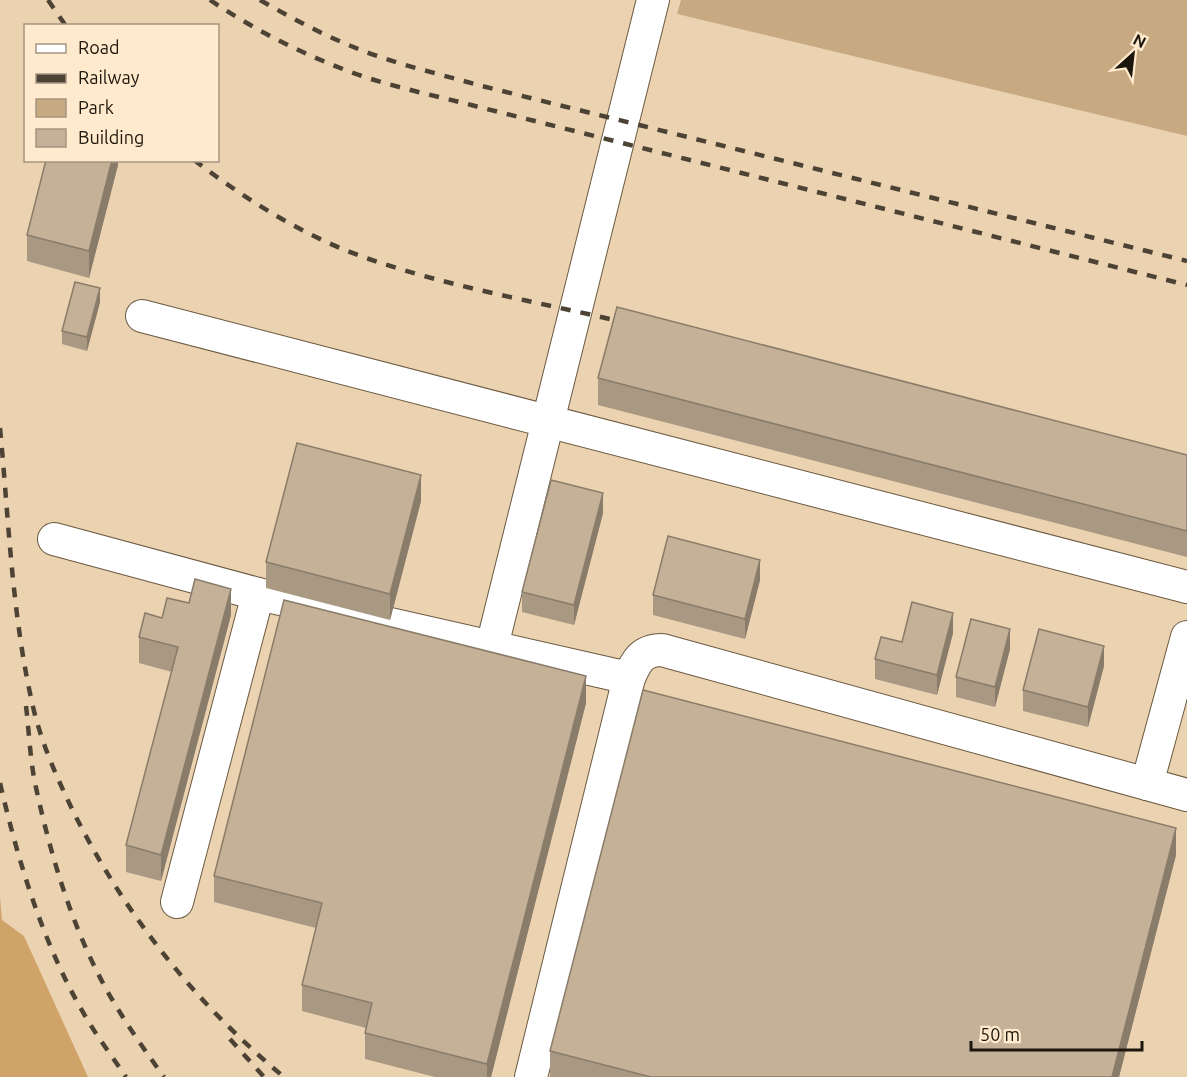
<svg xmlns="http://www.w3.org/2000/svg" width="1187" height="1077" viewBox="0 0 1187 1077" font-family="Ubuntu,sans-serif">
  <rect width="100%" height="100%" fill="#f2ddc1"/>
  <path fill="#ebd2b0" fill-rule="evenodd" d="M0,0H681L677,14L1187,136V1077H88L24,936L2,920L0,897ZM26,26H218V160H26Z"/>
  <polygon fill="#c7aa82" points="681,0 1187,0 1187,136 677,14"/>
  <polygon fill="#d0a468" points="0,897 2,920 24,936 88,1077 0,1077"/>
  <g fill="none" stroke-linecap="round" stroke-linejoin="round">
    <g stroke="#6b5941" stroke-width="34">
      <g id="minor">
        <polyline points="142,316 1187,587"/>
        <polyline points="54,539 258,594 629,678"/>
        <polyline points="492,646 653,0"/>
        <polyline points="1147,784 1187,637"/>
        <polyline points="177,902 258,594"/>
        <path d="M531,1077L629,678C636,661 642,650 662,650L1187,795"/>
      </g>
    </g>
    <use href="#minor" stroke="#fff" stroke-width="32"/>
    <g stroke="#4d4335" stroke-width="4.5" stroke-dasharray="10 10" stroke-linecap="butt">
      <polyline points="48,0 66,26"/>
      <path d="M210,0C256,31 306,56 359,75C397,88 437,96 475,106L1187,285"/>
      <path d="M260,0C290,17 319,33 351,46C391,63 436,73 478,85L1187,261"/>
      <path d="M194,160C248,201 305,237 369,259C453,288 544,303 631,324"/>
      <path d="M0,428C9,522 12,619 34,711C43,747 58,780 74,813C125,915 196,1004 284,1077"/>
      <path d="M26,706C29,731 30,758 35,783C51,858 74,935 113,1001C129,1028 146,1052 164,1077"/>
      <path d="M0,783C19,865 45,951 90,1024C101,1042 114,1059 126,1077"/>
      <polyline points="230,1039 264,1077"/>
    </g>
  </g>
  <g fill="#a99882">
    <polygon points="118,160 118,165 89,278 27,261 27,235"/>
    <polygon points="100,302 87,351 62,344 62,331"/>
    <polygon points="598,378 1187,455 1187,557 598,405"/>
    <polygon points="421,501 390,620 266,588 266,562"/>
    <polygon points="603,513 574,625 522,612 522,592"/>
    <polygon points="760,580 745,639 653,615 653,595"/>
    <polygon points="231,615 161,881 126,872 126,845 172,672 139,663 139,637 162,618"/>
    <polygon points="953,633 937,695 875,679 875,659 902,642"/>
    <polygon points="1010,649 995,707 956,697 956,677"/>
    <polygon points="1104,666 1088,727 1023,711 1023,690"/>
    <polygon points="586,703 491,1077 435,1077 365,1059 365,1033 366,1028 302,1011 302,985 316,928 214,902 214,876"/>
    <polygon points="1176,855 1119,1077 550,1077 550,1051"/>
  </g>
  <g fill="#8a7c6a">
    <polygon points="112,160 118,160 118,165 89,278 89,251"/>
    <polygon points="100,288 100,302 87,351 87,337"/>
    <polygon points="421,475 421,501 390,620 390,594"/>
    <polygon points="603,493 603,513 574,625 574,605"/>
    <polygon points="760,560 760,580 745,639 745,619"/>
    <polygon points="231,589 231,615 161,881 161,855"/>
    <polygon points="953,613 953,633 937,695 937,675"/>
    <polygon points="1010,629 1010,649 995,707 995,687"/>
    <polygon points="1104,646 1104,666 1088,727 1088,707"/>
    <polygon points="586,676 586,703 491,1077 487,1077 487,1064"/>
    <polygon points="1176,828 1176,855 1119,1077 1112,1077"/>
  </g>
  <g fill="#c5b197" stroke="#8a7c6a" stroke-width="1.5">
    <polygon points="46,160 112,160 89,251 27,235"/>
    <polygon points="75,282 100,288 87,337 62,331"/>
    <polygon points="617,307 1187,455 1187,531 598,378"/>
    <polygon points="297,443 421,475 390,594 266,562"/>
    <polygon points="551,480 603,493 574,605 522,592"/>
    <polygon points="668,536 760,560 745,619 653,595"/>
    <polygon points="195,579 231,589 161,855 126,845 178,647 139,637 145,613 162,618 167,598 189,603"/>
    <polygon points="284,600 586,676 487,1064 365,1033 372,1003 302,985 322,903 214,876"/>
    <polygon points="912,602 953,613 937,675 875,659 881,637 902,642"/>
    <polygon points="971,619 1010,629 995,687 956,677"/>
    <polygon points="1039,629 1104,646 1088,707 1023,690"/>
    <polygon points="643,690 1176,828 1112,1077 651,1077 550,1051"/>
  </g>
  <rect x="24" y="24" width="195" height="138" fill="#ffeace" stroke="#a59580" stroke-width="1.5"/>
  <rect x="36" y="44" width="30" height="9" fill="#ffffff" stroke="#a59580" stroke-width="1.5"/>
  <text x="78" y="54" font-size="18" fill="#1d160c">Road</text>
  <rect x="36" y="74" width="30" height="9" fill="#4d4335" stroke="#a59580" stroke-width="1.5"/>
  <text x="78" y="84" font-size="18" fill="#1d160c">Railway</text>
  <rect x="36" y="99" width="30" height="18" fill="#c7aa82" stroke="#a59580" stroke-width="1.5"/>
  <text x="78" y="114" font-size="18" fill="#1d160c">Park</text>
  <rect x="36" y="129" width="30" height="18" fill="#c5b197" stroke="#a59580" stroke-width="1.5"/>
  <text x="78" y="144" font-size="18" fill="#1d160c">Building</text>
  <g transform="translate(1133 54) rotate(27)" stroke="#ffeace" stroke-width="4.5" paint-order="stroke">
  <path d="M0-4.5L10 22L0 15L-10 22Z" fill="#1d160c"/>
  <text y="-9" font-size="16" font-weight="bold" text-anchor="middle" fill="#1d160c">N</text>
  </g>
  <path d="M971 1041v9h171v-9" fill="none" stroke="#1d160c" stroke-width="3"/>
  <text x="980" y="1041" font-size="18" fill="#1d160c" stroke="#ffeace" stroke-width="4.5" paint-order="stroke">50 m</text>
</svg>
